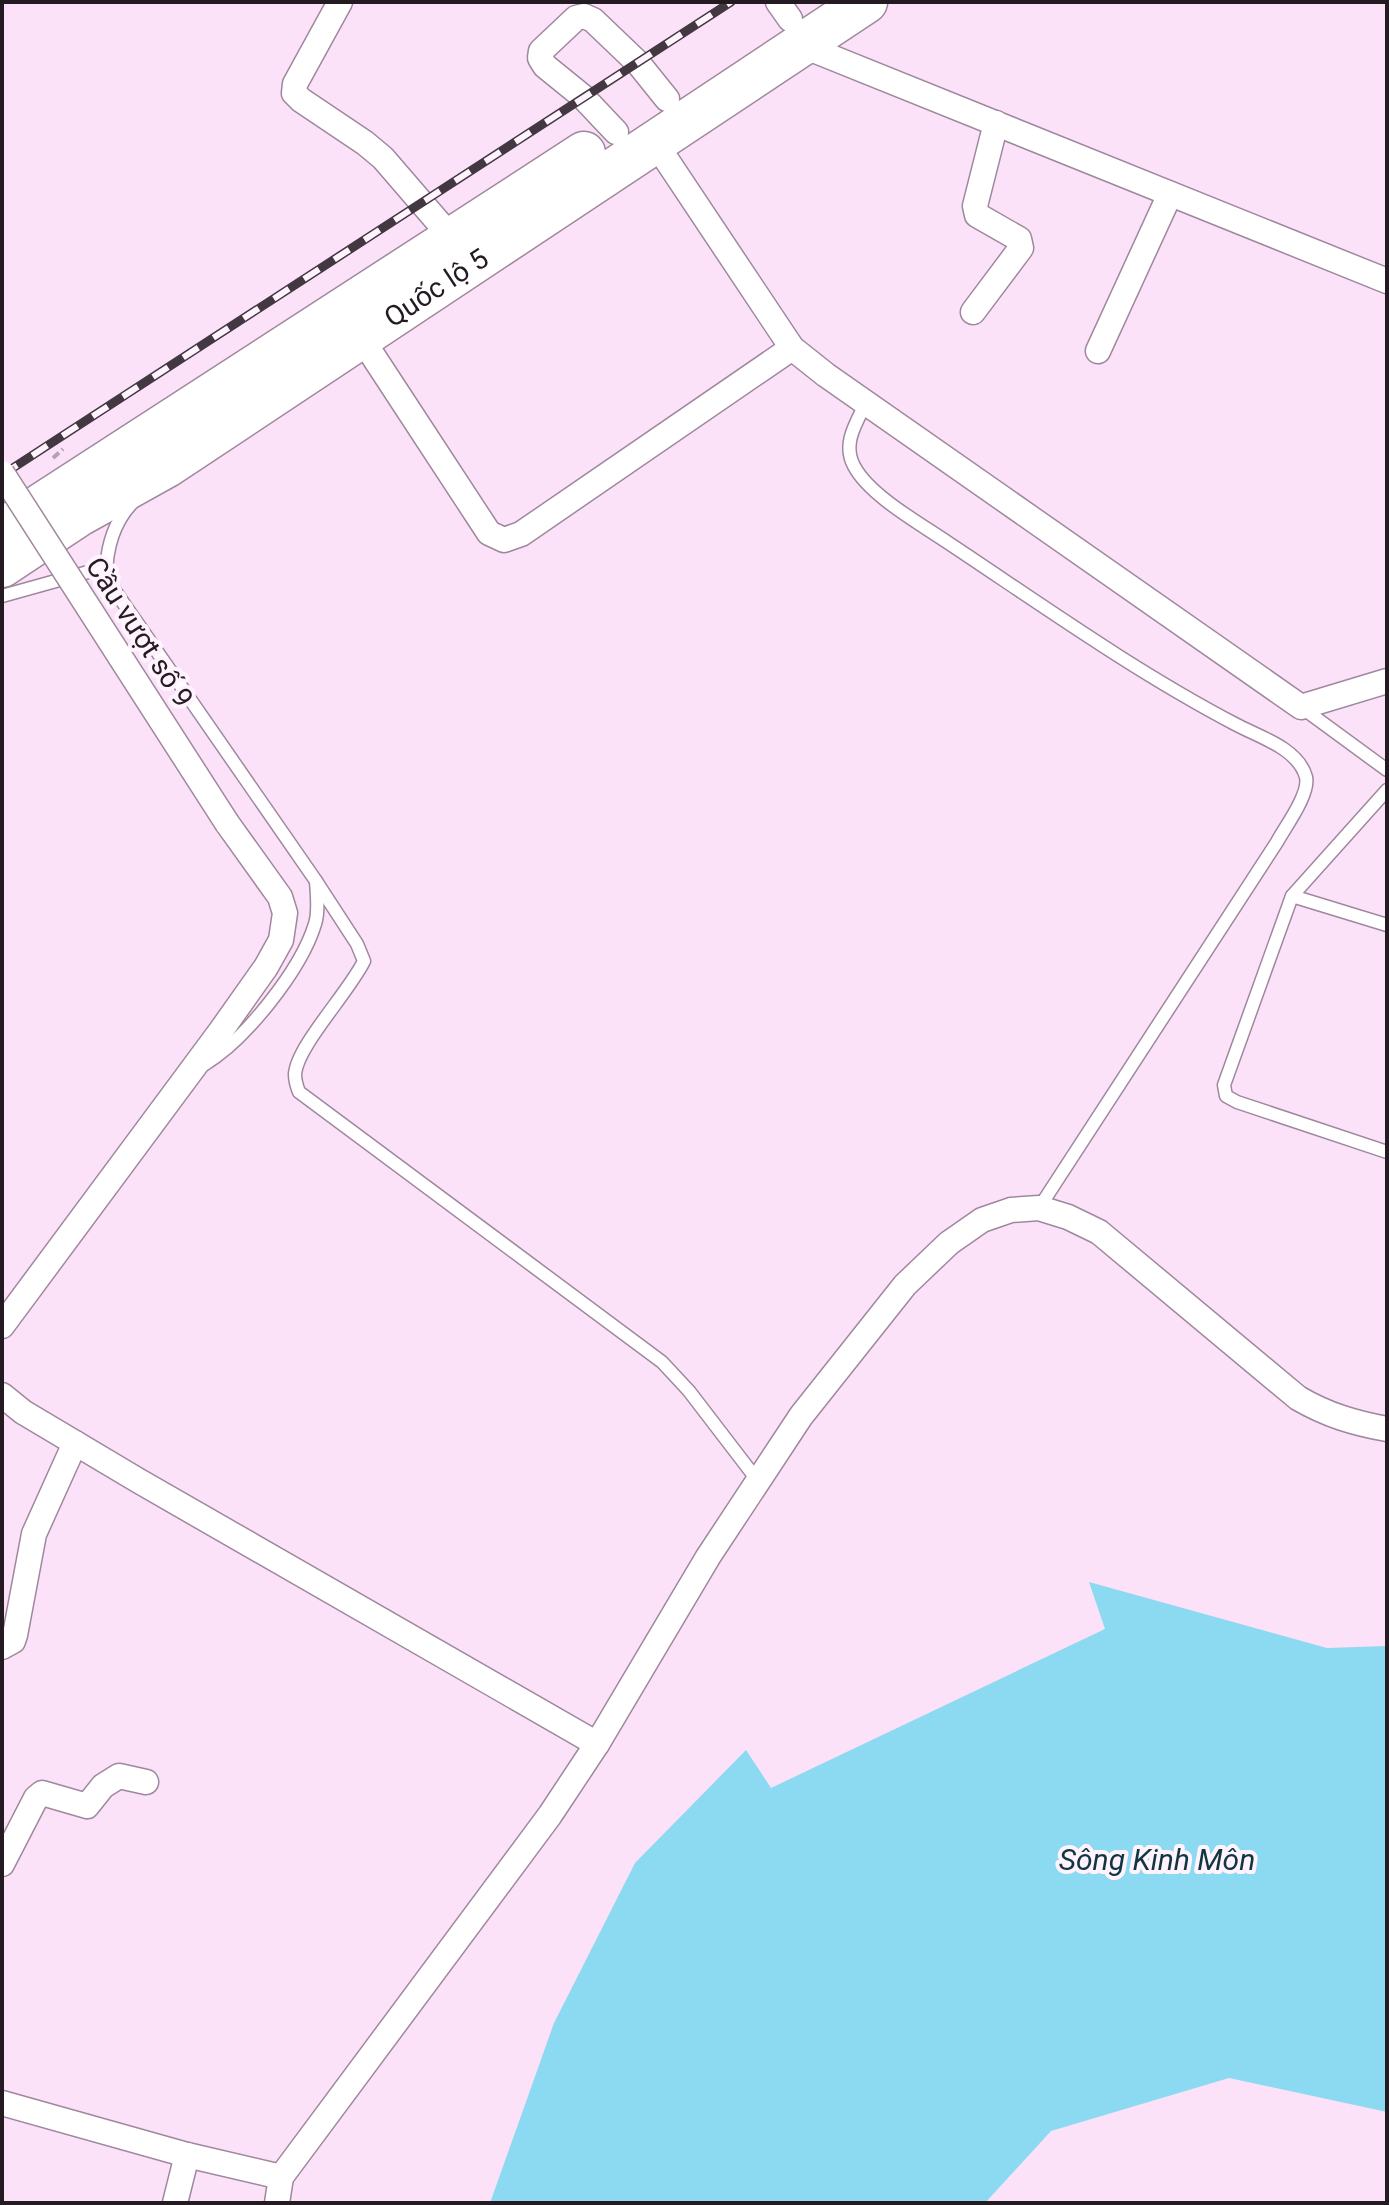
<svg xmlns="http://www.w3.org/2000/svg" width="1389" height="2205" viewBox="0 0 1389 2205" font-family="Roboto,sans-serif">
  <rect width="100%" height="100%" fill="#fbe2f9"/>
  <polygon fill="#8cd9f2" points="1089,1582 1327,1648 1387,1646 1387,2112 1229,2078 1051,2131 985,2203 490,2203 554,2023 635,1863 746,1750 771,1788 1105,1629"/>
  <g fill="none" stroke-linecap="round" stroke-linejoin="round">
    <g stroke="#9f889e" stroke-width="15">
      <g id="service">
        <path d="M866,403C856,423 842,444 854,466C869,495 919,523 947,542C1042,605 1134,671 1235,724C1259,737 1298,748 1306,777C1310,794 1285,827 1277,842L1039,1208"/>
        <path d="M132,503C113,523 106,551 106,578L316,881L357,944L364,961C349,992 297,1046 295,1074C295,1080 297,1087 299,1092L662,1362L689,1391L758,1481"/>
        <polyline points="2,596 106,567"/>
        <polyline points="1301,707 1387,770"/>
        <polyline points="1292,896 1387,790"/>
        <polyline points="1387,925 1292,896 1224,1085 1226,1096 1237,1102 1387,1152"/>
        <path d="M205,1064C245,1040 301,970 315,924C319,912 317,894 316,881"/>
      </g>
    </g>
    <g stroke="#9f889e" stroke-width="27">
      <g id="minor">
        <polyline points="340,2 295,84 294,93 301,100 365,143 383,158 452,238"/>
        <polyline points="778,2 790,19"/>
        <polyline points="801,45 1387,281"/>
        <polyline points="616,132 582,96 545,66 540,58 541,51 576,18 584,16 593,20 638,63 667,99"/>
        <polyline points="654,141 792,348 826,375 1301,707 1387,681"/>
        <polyline points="973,312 1021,248 1019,239 977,215 975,206 996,123"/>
        <polyline points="360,336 489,533 504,540 521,534 792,348"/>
        <polyline points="1098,351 1170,194"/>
        <polyline points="2,1326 220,1032 266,967 281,940 285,913 280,897 227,823"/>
        <polyline points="2,1395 23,1412 139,1481 597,1744"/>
        <polyline points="2,1647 13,1641 15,1635 34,1534 75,1443"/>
        <polyline points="2,1864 36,1798 42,1793 87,1806 103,1786 119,1776 146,1782"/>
        <polyline points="2,2103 187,2155 281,2177"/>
        <polyline points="175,2203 187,2155"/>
        <path d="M277,2203L281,2177L550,1815L597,1744L708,1557L801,1416L905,1285L949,1243L982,1220L1011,1210L1039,1208L1068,1217L1099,1232L1298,1398C1327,1415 1354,1423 1387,1429"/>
      </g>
    </g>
    <g stroke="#9f889e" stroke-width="45">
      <g id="trunk">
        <polyline points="2,530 584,153"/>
        <path id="s1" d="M2,566L79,515L167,466L866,2"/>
      </g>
    </g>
    <polyline stroke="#b4a1b3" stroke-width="4" stroke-dasharray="8 4" stroke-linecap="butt" points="53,458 63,449"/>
    <use href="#service" stroke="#fff" stroke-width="12"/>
    <use href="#minor" stroke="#fff" stroke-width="24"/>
    <use href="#trunk" stroke="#fff" stroke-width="42"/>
    <g stroke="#433842" stroke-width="9">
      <polyline id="rail" points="2,475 731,2"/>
    </g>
    <use href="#rail" stroke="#fff4fe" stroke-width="6" stroke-dasharray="18" stroke-linecap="butt"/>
    <g stroke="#9f889e" stroke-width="27" stroke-linecap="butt">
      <polyline id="minor-bridge" points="2,473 227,823"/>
    </g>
    <use href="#minor-bridge" stroke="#fff" stroke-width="24"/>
  </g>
  <g text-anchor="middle" stroke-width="8" stroke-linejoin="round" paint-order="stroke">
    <g font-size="28" fill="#231a22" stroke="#fff4fe">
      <text dy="10" stroke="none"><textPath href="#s1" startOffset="516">Quốc lộ 5</textPath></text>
      <text transform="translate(140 632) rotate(57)" y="10">Cầu vượt số 9</text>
    </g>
    <g font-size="30" font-style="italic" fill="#113641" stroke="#fff4fe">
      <text x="1157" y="1870">Sông Kinh Môn</text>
    </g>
  </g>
  <rect width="1389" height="2205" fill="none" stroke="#231a22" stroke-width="8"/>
</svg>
